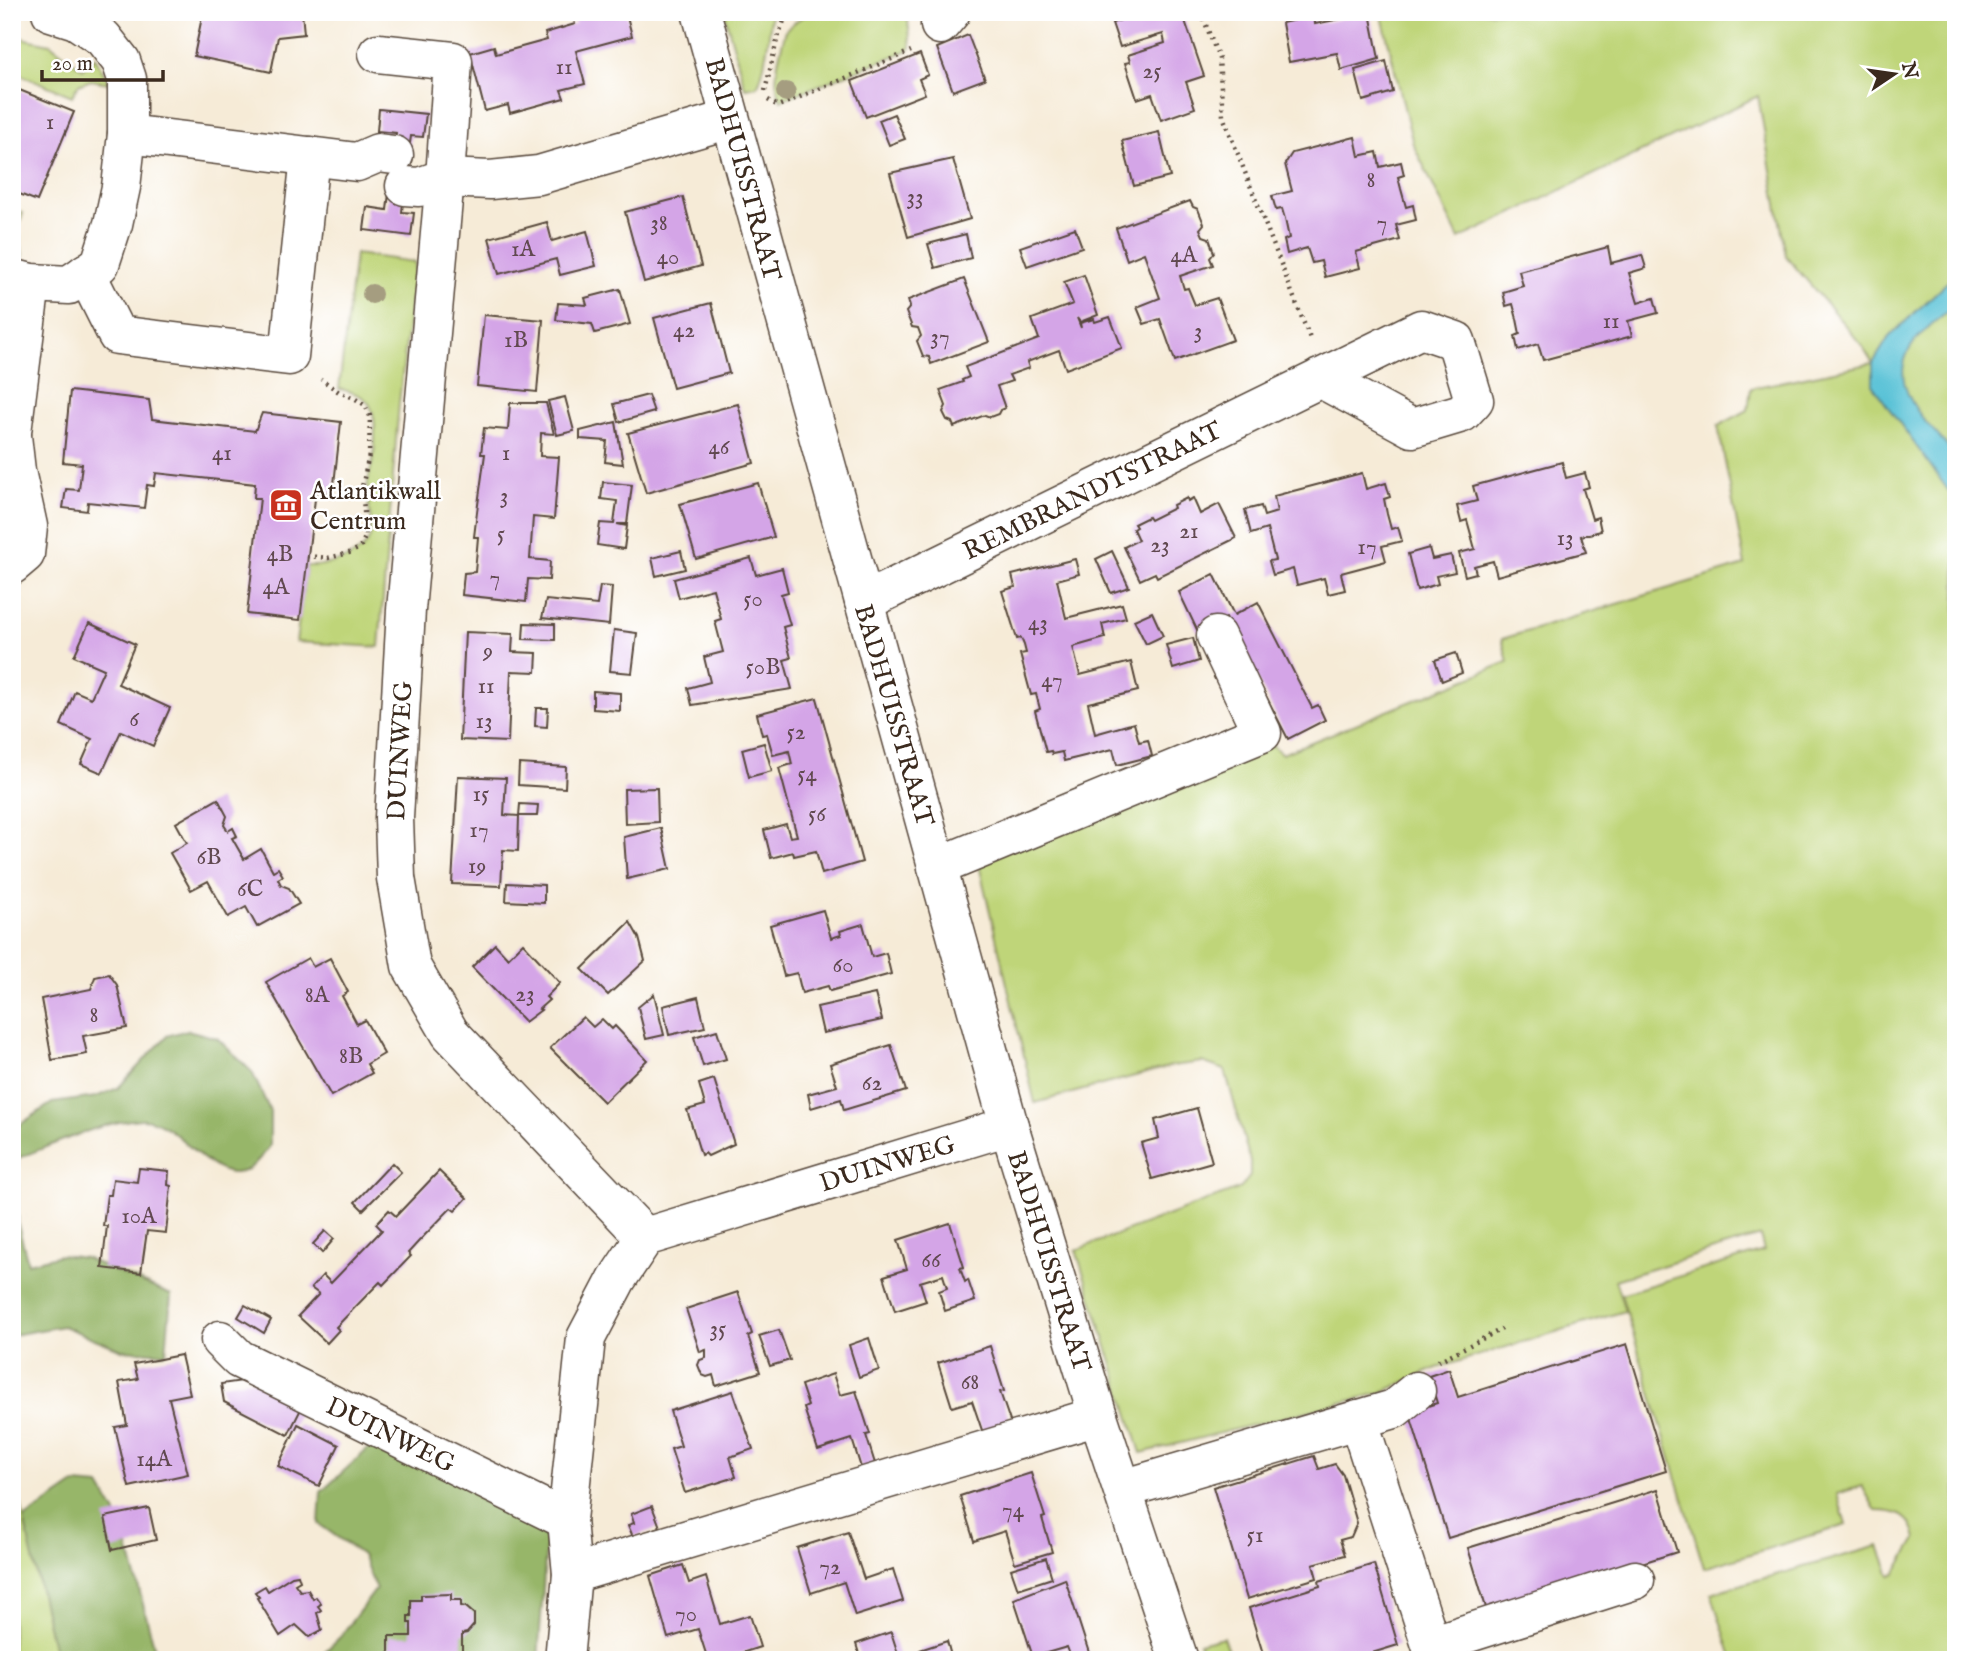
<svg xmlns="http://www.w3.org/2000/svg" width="1968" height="1672" viewBox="0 0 1968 1672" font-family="'IM FELL English',serif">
  <rect width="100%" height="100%" fill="#fff"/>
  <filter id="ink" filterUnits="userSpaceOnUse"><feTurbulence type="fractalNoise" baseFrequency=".0143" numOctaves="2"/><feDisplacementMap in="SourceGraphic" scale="14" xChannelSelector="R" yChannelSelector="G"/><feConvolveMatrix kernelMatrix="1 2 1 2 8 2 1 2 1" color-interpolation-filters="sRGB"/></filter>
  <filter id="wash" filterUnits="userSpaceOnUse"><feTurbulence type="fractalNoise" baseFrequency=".00686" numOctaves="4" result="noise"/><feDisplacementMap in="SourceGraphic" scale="28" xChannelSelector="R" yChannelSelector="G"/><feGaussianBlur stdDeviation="1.57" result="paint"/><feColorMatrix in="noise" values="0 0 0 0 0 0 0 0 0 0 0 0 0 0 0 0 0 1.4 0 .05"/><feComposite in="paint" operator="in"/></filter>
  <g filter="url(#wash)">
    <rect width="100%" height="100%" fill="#f6ebd7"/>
    <g fill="#bfd579" stroke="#7d804c" stroke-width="2">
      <path d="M724,12H771C771,26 764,76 757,86L745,88Z"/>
      <path d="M843,12H912L908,21L911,47L909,50L781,100C770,77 781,52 786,29L803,16Z"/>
      <path d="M1381,12H1956V274L1889,337L1873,363V386L1956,501V1660H1733L1711,1593L1879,1546L1890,1575L1895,1574L1916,1539C1912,1516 1898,1511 1876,1511L1862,1486L1837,1494L1846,1525L1704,1568L1621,1294L1764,1251L1760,1236L1615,1280L1625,1311L1437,1368L1380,1393L1141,1453L1076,1250L1241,1188L1250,1176V1161L1225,1070L1202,1062L1172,1066L1035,1103L978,861L1272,745L1282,754L1508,662L1502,639L1745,565L1718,426L1748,410L1751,388L1873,363L1861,344L1786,256L1758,96L1459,239L1413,144Z"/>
      <polygon points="12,36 50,44 83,69 95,57 109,83 91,80 78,85 72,96 12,71"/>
      <polygon points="12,209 23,213 18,229 23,257 12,255"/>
      <path d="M355,254L415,262L399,403L379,647L296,642L306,566C323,567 356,559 366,545C377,530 367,508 367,492C367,481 371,470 373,460C375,450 375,442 375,432C375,404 367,394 339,389Z"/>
      <path d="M1956,305V458C1938,437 1896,395 1901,365C1905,344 1939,317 1956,305Z"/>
      <polygon points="12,1465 56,1660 12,1660"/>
      <polygon points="1223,1637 1231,1660 1205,1660 1199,1643"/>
    </g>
    <g fill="#97b669" stroke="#697044" stroke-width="2">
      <path d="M187,1030L217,1038L252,1072L270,1111V1146C264,1153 255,1166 247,1170C209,1188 180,1118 141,1119C102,1121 54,1145 18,1158V1225L28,1263L61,1255L85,1258L171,1295L166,1353L122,1350L63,1326L12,1335V1130L52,1103L96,1097L118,1088L167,1036Z"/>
      <polygon points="381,1437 547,1531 538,1660 316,1660 339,1638 376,1589 362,1555 319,1524 321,1492"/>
      <polygon points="75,1484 100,1486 122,1524 154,1646 164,1660 56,1660 24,1519"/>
    </g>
    <path fill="#5ac2d7" stroke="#4a767a" stroke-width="2" d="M1956,274V305C1910,339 1881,366 1924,420C1932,430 1950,446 1955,458C1959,466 1956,491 1956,501L1873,386V363L1889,337Z"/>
    <g id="blocks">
      <g fill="#d4a5e7">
        <polygon points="203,12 302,12 304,34 278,37 271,72 194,56"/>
        <polygon points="572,12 626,12 632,36 576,51 585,84 561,90 564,98 510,113 508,105 485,111 470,53 494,46 496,54 547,40 545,33 575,24"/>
        <polygon points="1135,12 1182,12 1204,76 1186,82 1195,108 1161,120 1152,94 1137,99 1125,63 1130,62 1128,55 1165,43 1163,34 1120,47 1112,23 1136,15"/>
        <polygon points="1370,13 1379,59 1341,70 1337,53 1289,62 1282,23 1314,16 1315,24"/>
        <polygon points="968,35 985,79 953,91 937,48"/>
        <polygon points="920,54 928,75 919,79 925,94 866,117 852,81"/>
        <polygon points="1386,61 1393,92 1363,101 1355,70"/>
        <polygon points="12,87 74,112 37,201 12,191"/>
        <polygon points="379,109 426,114 423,137 411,136 408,157 402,212 414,213 411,236 364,230 367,207 387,210 396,133 377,131"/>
        <polygon points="894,114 905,139 889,145 879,120"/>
        <polygon points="1159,132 1170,177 1134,186 1122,141"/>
        <polygon points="1355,137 1359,156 1377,152 1380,167 1401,162 1404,175 1398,177 1401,189 1406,207 1413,205 1416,220 1396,225 1400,240 1356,252 1360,268 1325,277 1321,261 1312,263 1307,248 1287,254 1284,240 1289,238 1285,219 1282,209 1276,210 1272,196 1292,191 1285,164 1292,153"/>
        <polygon points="953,159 970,219 908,237 890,173"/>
        <polygon points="683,197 701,266 644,282 625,212"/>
        <polygon points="1190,201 1193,207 1198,209 1204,224 1200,229 1203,236 1209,238 1214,253 1210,258 1213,265 1180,276 1184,289 1188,288 1195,305 1217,298 1233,340 1175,361 1160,319 1144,324 1137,307 1160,298 1144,253 1127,260 1116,228"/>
        <polygon points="547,222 552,241 587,231 596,266 560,275 556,259 499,274 489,238"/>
        <polygon points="1075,228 1082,247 1027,266 1020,247"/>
        <polygon points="966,234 971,258 935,268 928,244"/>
        <polygon points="1608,247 1611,263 1642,255 1646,268 1629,273 1638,303 1654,298 1658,313 1628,321 1632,336 1543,360 1538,344 1518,350 1515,336 1520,334 1517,319 1513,304 1506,306 1503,292 1523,286 1519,271"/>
        <polygon points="1084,275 1098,315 1080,322 1077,318 1081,328 1080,323 1094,319 1095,322 1110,317 1122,348 1066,369 1059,350 1027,362 1029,368 1009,375 1012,381 997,386 1005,408 1000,410 998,414 990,417 985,415 954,427 952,422 947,420 943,412 946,406 940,390 963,382 962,380 969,377 965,367 1039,339 1032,319 1073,304 1064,282"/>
        <polygon points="964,279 989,342 931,364 929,357 923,356 917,341 921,336 918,328 912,327 906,312 910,307 908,300"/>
        <polygon points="620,289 630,324 595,333 592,324 556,320 558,303 587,305 585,298"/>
        <polygon points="711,303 729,373 673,388 654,318"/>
        <polygon points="484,315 543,320 537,392 477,386"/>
        <polygon points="70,391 149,400 152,419 255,431 262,413 341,422 333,493 316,491 300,620 247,614 260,498 254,498 255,484 156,473 154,486 147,485 144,508 88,502 87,511 63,508 66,489 79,490 82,464 63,462"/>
        <polygon points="648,395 654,412 619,422 614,404"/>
        <polygon points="565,397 574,431 557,435 548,401"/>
        <polygon points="510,403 546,403 554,434 541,433 540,456 559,457 554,519 533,517 530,559 550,561 549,580 528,579 526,602 462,595 464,573 475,572 478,537 474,537 477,512 485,454 481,454 484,428 508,430"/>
        <polygon points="738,404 754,463 646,493 628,433"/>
        <polygon points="616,422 623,464 605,462 607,441 580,439 580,431"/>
        <polygon points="1562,462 1566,478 1585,473 1589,487 1583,489 1592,519 1598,517 1601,531 1581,536 1586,552 1497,576 1493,561 1474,566 1476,573 1465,576 1459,553 1475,549 1467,520 1461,522 1457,506 1477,501 1473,486"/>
        <polygon points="1362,473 1366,489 1386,483 1390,497 1384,499 1387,514 1391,529 1398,527 1402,541 1382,546 1386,561 1341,573 1345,590 1328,594 1324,578 1297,585 1293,569 1273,575 1269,561 1275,560 1267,529 1251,534 1245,510 1261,506 1264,516 1277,512 1274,496"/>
        <polygon points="603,482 632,485 627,524 617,524 627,526 624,549 597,545 600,523 614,524 617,501 601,499"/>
        <polygon points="758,483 774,537 696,559 680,504"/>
        <polygon points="1187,498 1188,501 1193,498 1200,514 1219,504 1236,538 1157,577 1155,573 1140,580 1124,547 1138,540 1133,529 1136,527 1134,524 1148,517 1150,520 1174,508 1173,505"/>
        <polygon points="1429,548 1432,559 1451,555 1455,572 1436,576 1438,584 1417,590 1408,554"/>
        <polygon points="681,551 685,569 656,576 652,558"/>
        <polygon points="1112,551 1129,587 1111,593 1096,559"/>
        <polygon points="751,558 756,575 782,568 788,592 781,594 790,625 783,627 791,658 784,660 792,689 692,705 688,688 710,682 704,657 723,652 715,621 721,619 713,589 679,598 674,579"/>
        <polygon points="1075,559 1079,574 1057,580 1066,618 1122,604 1126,618 1102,624 1105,638 1073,647 1080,675 1131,662 1138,691 1088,703 1095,734 1134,723 1139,742 1148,740 1152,756 1117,765 1113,749 1064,761 1062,752 1052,754 1051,751 1046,752 1035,711 1040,709 1036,694 1031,695 1020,654 1026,653 1024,645 1021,638 1017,639 1002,591 1015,587 1012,575"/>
        <polygon points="1214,574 1234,615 1258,602 1312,708 1318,705 1325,720 1288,739 1226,618 1198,632 1179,592"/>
        <polygon points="600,586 612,587 609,625 542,618 546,600 597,605"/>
        <polygon points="1152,612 1163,636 1146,644 1134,620"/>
        <polygon points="89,623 135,644 118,684 170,708 153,746 121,731 102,773 81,764 92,739 61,725 75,691 91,698 104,669 74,656"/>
        <polygon points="524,623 555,624 555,640 523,639"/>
        <polygon points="614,630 637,633 632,673 610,671"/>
        <polygon points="465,632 513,634 512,652 537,653 536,672 511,671 508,742 460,740"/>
        <polygon points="1193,638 1199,661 1173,669 1166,645"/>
        <polygon points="1456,653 1462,673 1442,681 1435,660"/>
        <polygon points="593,691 620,693 620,711 593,709"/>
        <polygon points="817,698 862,862 822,874 816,851 794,856 793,852 771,858 764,830 786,824 790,837 797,836 779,768 792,764 789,751 773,755 767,734 762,735 757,714"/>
        <polygon points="536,708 548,708 547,727 535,726"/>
        <polygon points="764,743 772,771 749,777 742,749"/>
        <polygon points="519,764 566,767 565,788 518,785"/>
        <polygon points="458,776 506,778 504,815 519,816 520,804 538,805 537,816 519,816 518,851 503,850 501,886 452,884"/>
        <polygon points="657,788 658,822 625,824 624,789"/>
        <polygon points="218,799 227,816 224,825 228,831 233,828 237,836 232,838 244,859 261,849 273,871 278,868 283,876 278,879 281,885 289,888 299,904 257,927 246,907 228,917 208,881 191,890 170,853 187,843 176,823"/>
        <polygon points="661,828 670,869 627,879 624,837"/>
        <polygon points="507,883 544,885 544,903 506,901"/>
        <polygon points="823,910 831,938 841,935 840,931 863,924 872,957 886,953 891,974 830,991 828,986 802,993 797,973 784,976 770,925"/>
        <polygon points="630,922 639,938 645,961 608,995 582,969"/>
        <polygon points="523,943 560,983 546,997 549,1000 539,1009 541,1010 525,1022 472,967 495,944 508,958"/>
        <polygon points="308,958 313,967 330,958 348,992 342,996 357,1024 365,1020 384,1054 367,1064 372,1073 331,1096 266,982"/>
        <polygon points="109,974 117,985 127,1028 83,1036 87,1054 52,1060 41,999 91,989 95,977"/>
        <polygon points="654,994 664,1035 646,1039 638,1007"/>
        <polygon points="875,994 882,1020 823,1033 817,1007"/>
        <polygon points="698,997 705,1027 669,1035 663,1006"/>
        <polygon points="583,1017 593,1027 602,1019 612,1029 615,1026 647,1060 604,1102 550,1048"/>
        <polygon points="717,1030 726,1059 703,1066 694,1037"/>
        <polygon points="891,1045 906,1091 844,1110 841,1099 811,1108 808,1094 837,1086 830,1064"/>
        <polygon points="714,1079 734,1144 708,1156 705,1153 701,1155 687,1110 705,1105 699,1084"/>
        <polygon points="1197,1108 1212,1162 1152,1179 1141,1143 1159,1138 1155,1120"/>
        <polygon points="392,1163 401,1172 363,1210 355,1202"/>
        <polygon points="139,1168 169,1171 168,1185 171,1186 166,1233 147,1231 141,1273 102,1268 107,1226 103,1226 107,1195 111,1195 113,1179 137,1182"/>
        <polygon points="439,1171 467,1198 455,1211 451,1208 420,1240 408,1253 411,1256 383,1285 380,1282 367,1295 336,1327 339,1330 327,1343 298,1316 319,1294 311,1288 323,1275 331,1283 382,1230 376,1224 389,1210 396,1216"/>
        <polygon points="950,1223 964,1267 960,1268 965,1282 968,1280 975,1301 945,1311 939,1291 947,1288 943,1275 920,1282 926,1301 895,1311 884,1276 907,1269 898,1240"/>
        <polygon points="325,1231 334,1239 322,1253 313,1244"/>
        <polygon points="738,1292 752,1334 748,1336 760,1372 716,1386 713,1375 707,1377 702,1375 698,1365 700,1360 706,1358 706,1350 700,1352 686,1309"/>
        <polygon points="245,1305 271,1320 264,1333 238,1317"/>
        <polygon points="779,1330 790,1360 770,1366 759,1336"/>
        <polygon points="869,1338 879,1370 859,1377 849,1345"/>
        <polygon points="1627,1344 1666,1471 1448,1538 1409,1412 1437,1403 1429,1376 1449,1369 1458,1397"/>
        <polygon points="990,1346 1004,1391 1000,1392 1012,1427 984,1436 972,1401 952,1407 938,1363"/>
        <polygon points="181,1355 190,1394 169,1398 188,1474 129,1487 115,1427 127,1425 119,1382 138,1379 134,1364"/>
        <polygon points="833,1374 840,1395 856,1391 870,1434 866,1435 877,1470 863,1474 852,1439 818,1450 804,1408 808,1406 801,1385"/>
        <polygon points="256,1379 304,1403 288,1435 224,1402 221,1384"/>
        <polygon points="733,1391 753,1449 730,1457 736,1477 685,1493 671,1449 681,1446 670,1411"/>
        <polygon points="298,1424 339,1445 319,1486 278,1466"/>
        <polygon points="1314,1456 1319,1469 1335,1464 1343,1475 1357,1523 1351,1537 1340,1540 1345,1555 1313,1564 1317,1578 1247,1599 1213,1487"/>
        <polygon points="1031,1473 1045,1517 1042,1518 1052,1552 1015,1563 1005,1531 974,1541 960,1496"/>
        <polygon points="1658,1489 1677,1552 1487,1611 1468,1548"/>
        <polygon points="652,1506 660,1527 633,1537 628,1525 634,1523 631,1514"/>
        <polygon points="149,1508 156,1540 112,1550 105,1517"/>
        <polygon points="848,1532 864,1579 893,1569 903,1601 855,1616 844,1582 811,1593 797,1548"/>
        <polygon points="1046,1558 1052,1578 1018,1589 1011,1569"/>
        <polygon points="1374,1564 1398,1645 1349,1660 1265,1660 1249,1608 1320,1586 1319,1581"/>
        <polygon points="683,1565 689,1583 706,1577 720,1624 750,1615 760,1647 720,1660 708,1660 698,1629 668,1638 650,1576"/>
        <polygon points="298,1575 300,1581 295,1584 300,1591 308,1590 313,1599 316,1597 321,1604 318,1606 321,1610 317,1613 322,1630 309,1637 296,1625 280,1636 257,1598 259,1597 255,1592 265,1586 268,1591 292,1576"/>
        <polygon points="1065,1579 1091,1659 1072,1660 1067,1647 1033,1657 1014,1599"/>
        <polygon points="451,1594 451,1600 461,1600 461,1606 466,1607 474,1614 474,1625 467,1633 462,1634 462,1660 389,1660 389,1636 411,1636 411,1623 408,1623 408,1616 411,1616 411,1600 421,1600 421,1595"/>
        <polygon points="891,1632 900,1660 861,1660 856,1644"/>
        <polygon points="947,1641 952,1660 923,1660 920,1650"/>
      </g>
    </g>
  </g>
  <g filter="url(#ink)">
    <use href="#blocks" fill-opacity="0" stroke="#57473a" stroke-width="2"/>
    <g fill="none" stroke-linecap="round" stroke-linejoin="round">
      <g stroke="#57473a" stroke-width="41">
        <g id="minor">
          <polyline points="701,12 1009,1126 1098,1416 1179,1660"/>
          <polyline points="940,25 951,12"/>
          <polyline points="378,53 453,61 445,178 406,610 394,818 396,878 411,966 450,1033 645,1237"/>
          <polyline points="127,134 357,162 378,153 394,155"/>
          <polyline points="405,186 419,187 445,178 490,180 539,175 730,119"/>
          <polyline points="86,273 117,335 289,356 310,156"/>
          <polyline points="12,278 31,283 69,285 100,264 113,224 121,187 127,134 127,79 121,61 103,38 76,20 51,12"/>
          <polyline points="12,432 31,283"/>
          <polyline points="12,436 16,471 28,526 25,554 12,565"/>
          <polyline points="864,602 1421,329 1456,341 1474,400 1462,413 1412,428 1320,378"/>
          <polyline points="937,867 1262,733 1216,636"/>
          <polyline points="220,1340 239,1359 567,1520"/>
          <polyline points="1358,1419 1431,1645 1635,1580"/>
          <polyline points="1123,1489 1394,1409 1416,1391"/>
          <polyline points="572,1574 1098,1416"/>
          <polyline points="564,1660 572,1574 567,1520 586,1338 617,1279 645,1237 1009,1126"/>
        </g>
      </g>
      <g stroke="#57473a" stroke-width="4.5" stroke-dasharray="2 5" stroke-linecap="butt">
        <polyline points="784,12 785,18 795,12"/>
        <polyline points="1201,12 1219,59 1223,116 1311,341"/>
        <polyline points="765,91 777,40 785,18"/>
        <polyline points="768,100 778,106 911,51"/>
        <polyline points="307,556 328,558 349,553 360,548 366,535 362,487 369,455 370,416 365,405 354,398 339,392 321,379"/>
        <polyline points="1438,1361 1502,1329"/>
      </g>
      <use href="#minor" stroke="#fff" stroke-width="38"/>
    </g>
    <g fill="#a59d80">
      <circle cx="786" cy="92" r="10"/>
      <circle cx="372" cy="294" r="10"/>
    </g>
  </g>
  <defs>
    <g id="museum-square" transform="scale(1.75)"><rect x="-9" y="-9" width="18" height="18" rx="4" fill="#c8321e" stroke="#fff"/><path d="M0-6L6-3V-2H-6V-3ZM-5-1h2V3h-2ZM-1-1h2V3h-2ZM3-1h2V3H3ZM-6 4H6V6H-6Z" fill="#fff"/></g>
  </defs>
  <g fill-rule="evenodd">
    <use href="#museum-square" x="286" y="505"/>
  </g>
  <g text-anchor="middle" stroke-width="5" stroke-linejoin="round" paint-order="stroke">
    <g font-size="23" fill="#614950">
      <text x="564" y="74">11</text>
      <text x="1152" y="78">25</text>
      <text x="50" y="129">1</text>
      <text x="1371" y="187">8</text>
      <text x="915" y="204">33</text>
      <text x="659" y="230">38</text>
      <text x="1382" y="230">7</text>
      <text x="523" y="256">1A</text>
      <text x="1184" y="262">4A</text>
      <text x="668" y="264">40</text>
      <text x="1611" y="328">11</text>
      <text x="684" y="337">42</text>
      <text x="1198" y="338">3</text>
      <text x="940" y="344">37</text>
      <text x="516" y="347">1B</text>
      <text x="719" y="454">46</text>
      <text x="222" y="460">41</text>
      <text x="506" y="460">1</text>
      <text x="504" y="503">3</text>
      <text x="1189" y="538">21</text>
      <text x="501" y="541">5</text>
      <text x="1565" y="545">13</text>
      <text x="1160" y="552">23</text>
      <text x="1367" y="554">17</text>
      <text x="280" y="561">4B</text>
      <text x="495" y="585">7</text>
      <text x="276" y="594">4A</text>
      <text x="753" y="606">50</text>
      <text x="1038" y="630">43</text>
      <text x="488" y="658">9</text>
      <text x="763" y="674">50B</text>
      <text x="1052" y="687">47</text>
      <text x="486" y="693">11</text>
      <text x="134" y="726">6</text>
      <text x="484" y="728">13</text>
      <text x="796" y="739">52</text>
      <text x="807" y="781">54</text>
      <text x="481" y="801">15</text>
      <text x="817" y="821">56</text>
      <text x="479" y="837">17</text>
      <text x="209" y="864">6B</text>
      <text x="477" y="873">19</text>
      <text x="250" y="896">6C</text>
      <text x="843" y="972">60</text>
      <text x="525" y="1001">23</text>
      <text x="317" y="1002">8A</text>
      <text x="94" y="1022">8</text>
      <text x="351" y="1063">8B</text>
      <text x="872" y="1090">62</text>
      <text x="139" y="1223">10A</text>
      <text x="931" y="1267">66</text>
      <text x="718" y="1336">35</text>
      <text x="970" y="1389">68</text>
      <text x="154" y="1466">14A</text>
      <text x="1013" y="1517">74</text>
      <text x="1255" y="1542">51</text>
      <text x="830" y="1574">72</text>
      <text x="686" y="1621">70</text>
    </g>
    <g font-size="26" fill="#3b2a1e" stroke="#fff">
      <text transform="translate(744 169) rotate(75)" y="9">BADHUISSTRAAT</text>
      <text transform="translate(1092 490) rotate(-26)" y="9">REMBRANDTSTRAAT</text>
      <text transform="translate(895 715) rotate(74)" y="9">BADHUISSTRAAT</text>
      <text transform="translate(399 751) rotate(-87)" y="9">DUINWEG</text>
      <text transform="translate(887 1163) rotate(-17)" y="9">DUINWEG</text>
      <text transform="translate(1050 1261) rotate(73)" y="9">BADHUISSTRAAT</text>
      <text transform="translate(391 1434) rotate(26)" y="9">DUINWEG</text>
    </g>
    <g font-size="26" fill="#3b2a1e" stroke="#fff" text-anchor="start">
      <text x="310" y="499">Atlantikwall<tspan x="310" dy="30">Centrum</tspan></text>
    </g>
  </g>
  <rect width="1968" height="1672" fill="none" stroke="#fff" stroke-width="42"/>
  <g transform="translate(1894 74) rotate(77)" stroke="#ffffff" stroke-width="5" paint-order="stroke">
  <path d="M0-5L12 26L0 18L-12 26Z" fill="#3b2a1e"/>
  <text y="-10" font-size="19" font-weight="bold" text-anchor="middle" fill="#3b2a1e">N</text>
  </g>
  <path d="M42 70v10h121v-10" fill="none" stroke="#3b2a1e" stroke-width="3.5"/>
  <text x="52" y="70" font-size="21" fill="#3b2a1e" stroke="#ffffff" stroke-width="5" paint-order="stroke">20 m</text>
</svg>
